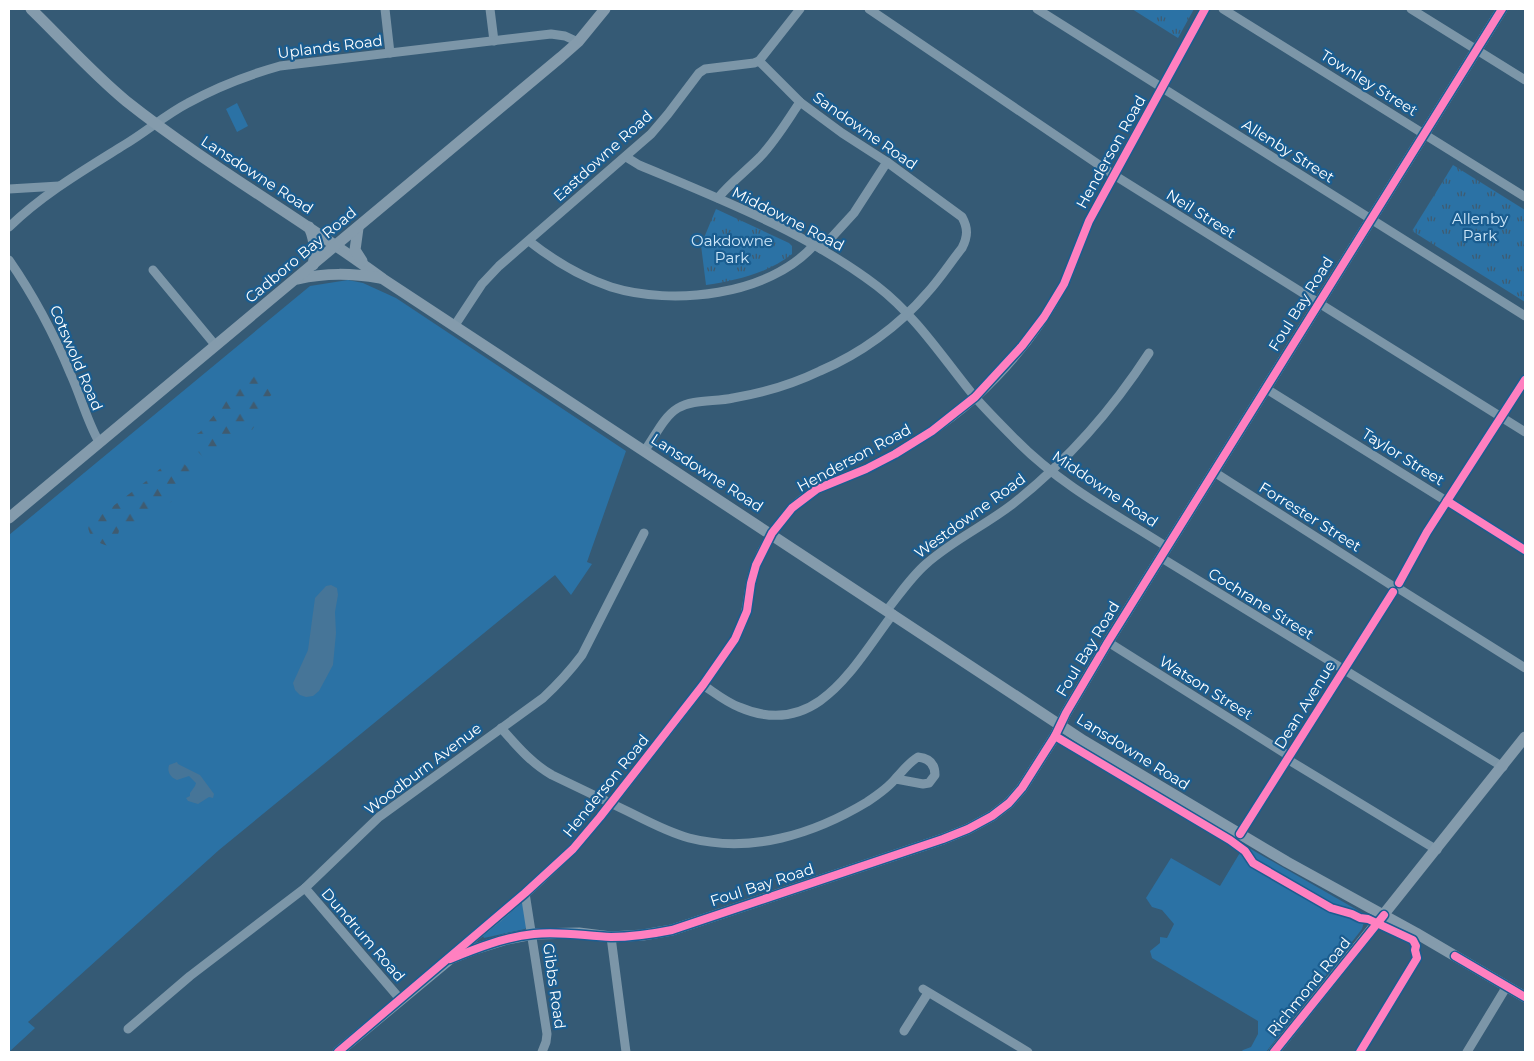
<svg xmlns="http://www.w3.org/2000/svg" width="1534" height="1061" viewBox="0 0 1534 1061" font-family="Montserrat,sans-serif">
  <defs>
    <pattern id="forest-firs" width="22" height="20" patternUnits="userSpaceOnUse" patternTransform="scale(1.25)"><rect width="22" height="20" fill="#2b72a5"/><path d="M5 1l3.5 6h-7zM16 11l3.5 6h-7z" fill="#3f5b70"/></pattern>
    <pattern id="park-tufts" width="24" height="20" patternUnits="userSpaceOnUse" patternTransform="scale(1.25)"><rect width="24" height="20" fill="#2b72a5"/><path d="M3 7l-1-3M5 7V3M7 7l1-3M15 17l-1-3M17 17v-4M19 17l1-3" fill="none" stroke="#3f5b70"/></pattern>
  </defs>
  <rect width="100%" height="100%" fill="#355a75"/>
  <g fill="#2b72a5">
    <polygon points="237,103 248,126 237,132 226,109"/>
    <polygon points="348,280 363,283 396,298 626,451 587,562 592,564 571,595 555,575 219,850 28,1022 35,1028 9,1052 9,535 310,286"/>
    <polygon points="1249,848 1366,915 1362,929 1266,1052 1241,1052 1243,1050 1251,1047 1258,1034 1258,1021 1152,958 1150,951 1160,943 1160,937 1167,938 1174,924 1162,910 1152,907 1146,898 1171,858 1220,886 1241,851"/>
    <polygon points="521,903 523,905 527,927 525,929 484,938 483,936"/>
  </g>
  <g fill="url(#forest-firs)">
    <path d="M256,371C265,373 272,384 275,393L270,396L265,410L254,418L256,424L252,430L246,427L243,429H237C234,434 234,437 232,442C228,452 218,457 210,462C202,457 193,448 191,439L195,435L200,432L229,397L253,378Z"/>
    <path d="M180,460L194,473L195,477L191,484L180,488L172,501L136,528L129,530L124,527L119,531L116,542L109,546C98,544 88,537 88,525L145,482L161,468Z"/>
  </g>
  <g fill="url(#park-tufts)">
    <polygon points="1132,9 1194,9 1178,38"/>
    <polygon points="1453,165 1525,210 1525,302 1412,231"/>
    <path d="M716,209L789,243L792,246V254C769,273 734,281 706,285L701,245Z"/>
  </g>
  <g fill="#467598">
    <polygon points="331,585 337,588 338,595 335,612 336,633 333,665 319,691 313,696 306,697 300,695 295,690 293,683 308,650 315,598 326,586"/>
    <path d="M177,762L178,764L200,775L214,794L213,798L209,797L198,804L188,801L186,798L190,796V793L195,786L196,783L189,776L177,780C170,777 167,772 169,765Z"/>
  </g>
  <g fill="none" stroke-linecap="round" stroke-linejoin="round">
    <g stroke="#7c96a8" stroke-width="9">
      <polyline points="385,9 390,53"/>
      <polyline points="490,9 494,41"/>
      <polyline points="869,9 1114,175 1525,432"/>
      <polyline points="1037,9 1525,316"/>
      <polyline points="1223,9 1525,197"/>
      <polyline points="1411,9 1525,80"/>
      <path d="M626,157L639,165C720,199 806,232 877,286C916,316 943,358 974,396C987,411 1002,426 1016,440C1059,484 1115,514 1167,547"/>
      <polyline points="9,189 59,186"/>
      <path d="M718,198C730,183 746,171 760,157C776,140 787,121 800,102"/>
      <path d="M9,227C43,194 84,170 124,145C146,132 165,115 188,103C217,87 248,75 280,66L551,34L565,36L578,42"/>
      <path d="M529,241C553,260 581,277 611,287C672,306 769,296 814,245"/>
      <polyline points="821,249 854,213 887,162"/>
      <path d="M9,260C34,296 54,334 71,375C81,397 87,421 99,442"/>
      <polyline points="153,270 216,346"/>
      <polyline points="455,325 482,284 499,266 651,134 668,114 699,73 705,69 754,63 759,61 800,9"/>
      <polyline points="1265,388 1525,550"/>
      <path d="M645,450C655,437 663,417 678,408C693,399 716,402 733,398C763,393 793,384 820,371C860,354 899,326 927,293C940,279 950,263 962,248C968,236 968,228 962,217L887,162L842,133L800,102L759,61"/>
      <polyline points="1214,472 1391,585"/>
      <polyline points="1160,557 1503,767"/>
      <polyline points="1399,583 1427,532 1525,380"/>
      <polyline points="1401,590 1525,668"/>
      <path d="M887,610C900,594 911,577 926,564C953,540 986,525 1014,503C1067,461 1112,410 1149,353"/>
      <polyline points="1108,642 1289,756"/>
      <path d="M703,685C715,693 726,702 739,707C817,741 854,665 893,614"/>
      <path d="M501,728C517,746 531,763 552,775C577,787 602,799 627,811C647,821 667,832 689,838C751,854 814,834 867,802C876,796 889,787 896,778C904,770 908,763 918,757C928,758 935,763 935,775L929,783L923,784L896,779"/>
      <polyline points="1287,759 1437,850"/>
      <polyline points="1240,834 1393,592"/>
      <polyline points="305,888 400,999"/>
      <polyline points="525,893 547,1034 546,1042 542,1052"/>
      <polyline points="611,937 626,1052"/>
      <path d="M454,955C494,920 538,886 574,847C603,816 627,783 653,750C681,714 710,679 734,640C748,618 746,604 751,581C757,554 772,531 790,510C809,488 839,481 865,469C905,450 942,427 975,398C1009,367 1041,327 1063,286C1075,264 1079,239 1091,217C1128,147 1167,78 1205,9"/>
      <polyline points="923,989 1028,1052"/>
      <path d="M128,1029L190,976L305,888L379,817L543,698C558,684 570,671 582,655L644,533"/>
      <polyline points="904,1031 928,993"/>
      <polyline points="1360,1052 1417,958"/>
      <polyline points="1467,1052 1507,986"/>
    </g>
    <g stroke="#849bac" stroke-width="11">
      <path d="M31,9C63,40 92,73 126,101C208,166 299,217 383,279L1084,741L1287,862L1416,933L1525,997"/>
      <path d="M309,227C315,240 316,251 313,265"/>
      <polyline points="358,228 355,250 362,261"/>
      <path d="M297,279C327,273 350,273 380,278"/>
      <polyline points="9,518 561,57 578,42 605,9"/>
      <polyline points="338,1052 450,959 475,949 507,939 533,934 579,933 611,937 643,935 672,930 943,839 968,829 992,816 1009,803 1022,788 1055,736 1066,713 1108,642 1502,9"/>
      <polyline points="1274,1052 1525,737"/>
    </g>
    <g stroke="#1a5d90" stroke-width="11">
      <g id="cycleway">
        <polyline points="1447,501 1525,550"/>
        <polyline points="1399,583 1427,532 1525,380"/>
        <polyline points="1055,736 1230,840 1245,851 1253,863 1331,908 1352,914 1360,918 1368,919 1413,940 1416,946 1415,950 1417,958 1360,1052"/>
        <polyline points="1240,834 1393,592"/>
        <polyline points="1455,956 1525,997"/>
        <path d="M450,959C477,948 505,937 534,934C560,931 585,936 611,937C631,937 652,934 672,930L943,839L968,829L992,816L1009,803L1022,788L1055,736L1066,713L1108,642L1502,9"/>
        <polyline points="338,1052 525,893 573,849 600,817 703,685 735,639 747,611 751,583 756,565 772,533 792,508 817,489 866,469 895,454 932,431 975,397 1022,346 1044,317 1064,284 1089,221 1205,9"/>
        <polyline points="1274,1052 1384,915"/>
      </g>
    </g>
    <use href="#cycleway" stroke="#ff80c0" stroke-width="8"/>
  </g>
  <g text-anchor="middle" stroke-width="4.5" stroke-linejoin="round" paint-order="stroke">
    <g font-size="15" fill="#fff" stroke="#1a5d90">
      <text transform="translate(330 47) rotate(-7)" y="5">Uplands Road</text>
      <text transform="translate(1369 83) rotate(32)" y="5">Townley Street</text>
      <text transform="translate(865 131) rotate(35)" y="5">Sandowne Road</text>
      <text transform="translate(1288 151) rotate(32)" y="5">Allenby Street</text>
      <text transform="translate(1111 152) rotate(-61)" y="5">Henderson Road</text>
      <text transform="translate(603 156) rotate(-42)" y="5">Eastdowne Road</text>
      <text transform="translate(257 175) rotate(33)" y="5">Lansdowne Road</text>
      <text transform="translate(1201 214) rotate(32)" y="5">Neil Street</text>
      <text transform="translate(788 219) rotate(27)" y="5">Middowne Road</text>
      <text transform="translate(301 255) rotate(-40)" y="5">Cadboro Bay Road</text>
      <text transform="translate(1301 304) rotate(-58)" y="5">Foul Bay Road</text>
      <text transform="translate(76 358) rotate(67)" y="5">Cotswold Road</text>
      <text transform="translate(1403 457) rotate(32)" y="5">Taylor Street</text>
      <text transform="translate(854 458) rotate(-28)" y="5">Henderson Road</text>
      <text transform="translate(707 473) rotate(33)" y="5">Lansdowne Road</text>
      <text transform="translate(1105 489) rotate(34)" y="5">Middowne Road</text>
      <text transform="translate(970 516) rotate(-36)" y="5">Westdowne Road</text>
      <text transform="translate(1310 517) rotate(32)" y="5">Forrester Street</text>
      <text transform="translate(1261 604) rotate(32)" y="5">Cochrane Street</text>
      <text transform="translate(1088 649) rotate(-59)" y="5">Foul Bay Road</text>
      <text transform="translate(1206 688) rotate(32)" y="5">Watson Street</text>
      <text transform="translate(1305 705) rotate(-58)" y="5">Dean Avenue</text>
      <text transform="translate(1133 752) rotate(32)" y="5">Lansdowne Road</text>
      <text transform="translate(423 769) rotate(-37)" y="5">Woodburn Avenue</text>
      <text transform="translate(606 786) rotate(-51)" y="5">Henderson Road</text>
      <text transform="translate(762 885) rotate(-18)" y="5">Foul Bay Road</text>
      <text transform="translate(363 935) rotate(49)" y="5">Dundrum Road</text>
      <text transform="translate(554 986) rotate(82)" y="5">Gibbs Road</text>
      <text transform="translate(1309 987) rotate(-51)" y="5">Richmond Road</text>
    </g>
    <g font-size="15" fill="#cfe8fa" stroke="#1a5d90">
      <text x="1480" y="224">Allenby<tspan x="1480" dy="17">Park</tspan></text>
      <text x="732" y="246">Oakdowne<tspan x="732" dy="17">Park</tspan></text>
    </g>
  </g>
  <rect width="1534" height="1061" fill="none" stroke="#ffffff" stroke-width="20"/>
</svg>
